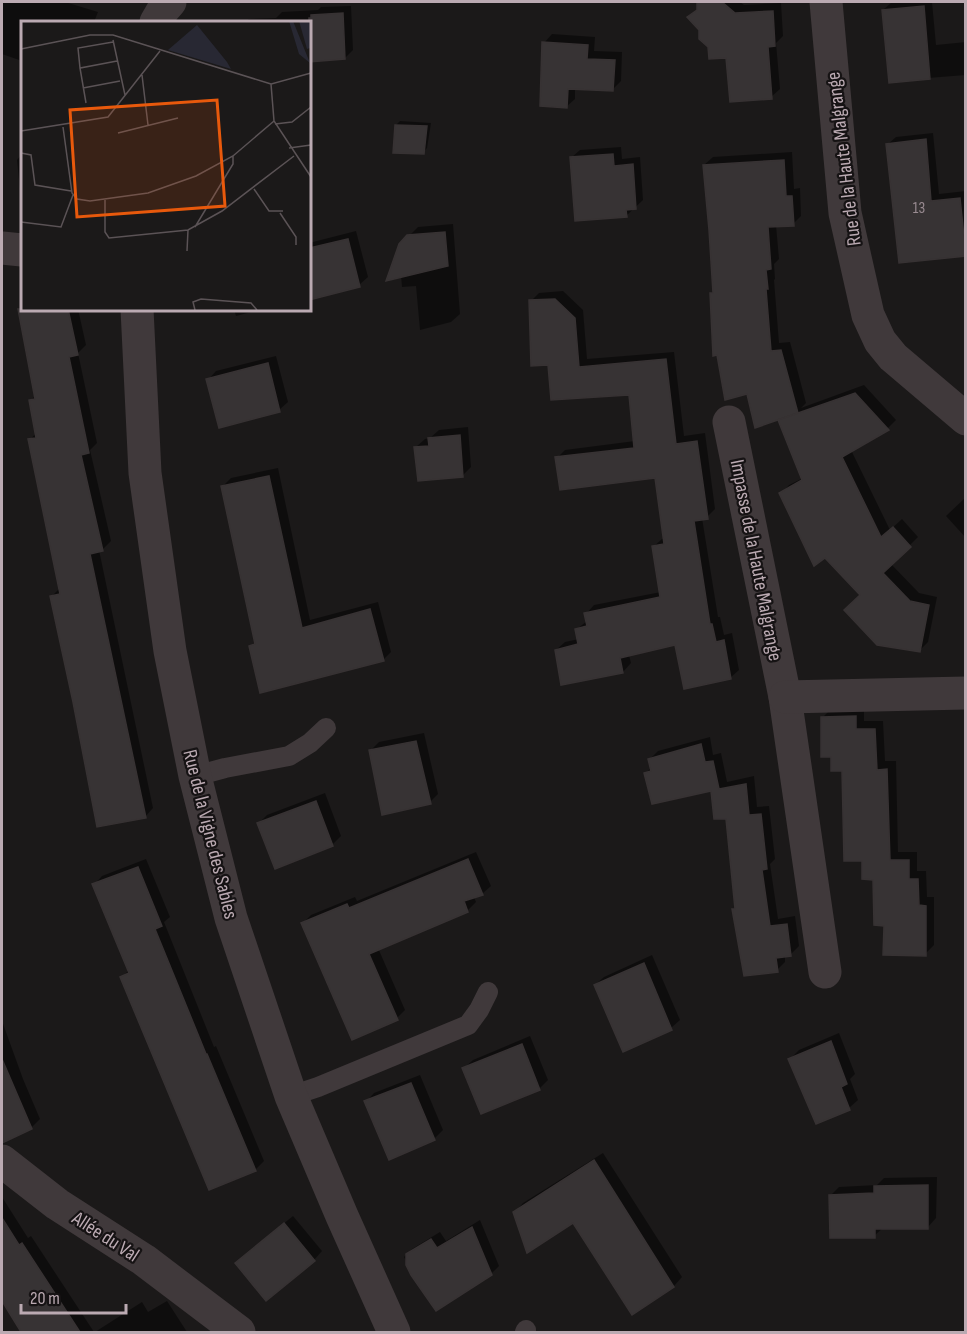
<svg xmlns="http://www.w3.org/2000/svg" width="967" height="1334" viewBox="0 0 967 1334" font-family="'Sofia Sans Condensed',sans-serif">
  <rect width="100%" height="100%" fill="#1b1919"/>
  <g fill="#0007">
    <polygon points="2,2 65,2 98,12 94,22 22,22 22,61 2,54"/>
    <polygon points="700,2 740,2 744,5 781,3 783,36 776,43 780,89 771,97 727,57 709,46 700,29 690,17 699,8 698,3"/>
    <polygon points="892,2 932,2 936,45 966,42 966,75 890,81 883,10"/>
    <polygon points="351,6 353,50 345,58 309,60 309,22 245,22 249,19 276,18 282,12 318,10 321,7"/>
    <polygon points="552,34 595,37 594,51 622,52 621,81 612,90 575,88 575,99 566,107 544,43"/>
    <polygon points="400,121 431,123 427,148 423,153 396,125"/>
    <polygon points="933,133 939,194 966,191 965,254 888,144 896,137"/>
    <polygon points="621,147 622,159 640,157 643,200 626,216 572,157 580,150"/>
    <polygon points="792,152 794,189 800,188 801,216 793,224 776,225 779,259 774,264 775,279 774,280 779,343 790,342 806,403 801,408 864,385 896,420 888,428 851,450 890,530 902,519 918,537 891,564 919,593 937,597 928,642 919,651 862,595 781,494 789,485 803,478 780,421 784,416 748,392 711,293 715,290 704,165 713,157"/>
    <polygon points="22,154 22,208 17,160"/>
    <polygon points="453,224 460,314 451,322 420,330 416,286 402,287 401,275 409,236 418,227"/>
    <polygon points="356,231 368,277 359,285 309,298 309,243"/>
    <polygon points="563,291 583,310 587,359 674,352 684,436 705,433 715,509 707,517 702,518 718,617 720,617 724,635 732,633 739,670 730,678 676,643 629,655 631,663 623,672 556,650 565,642 579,639 577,629 587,621 586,614 594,605 661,592 653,547 662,539 665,538 656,476 557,458 565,450 635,441 630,393 549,363 531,301 539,293"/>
    <polygon points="36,309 78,309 86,345 78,353 97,443 90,450 111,541 102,550 99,550 153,808 145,817 52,596 60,588 30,440 36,433 30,401 36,395"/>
    <polygon points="234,309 263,309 236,316"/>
    <polygon points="276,356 288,402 279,410 208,380 216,371"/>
    <polygon points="468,427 471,467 462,476 416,447 425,439 430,438 439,430"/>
    <polygon points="278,468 310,620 378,602 391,652 383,660 250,647 256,641 223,486 231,478"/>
    <polygon points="966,497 966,538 946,516"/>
    <polygon points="864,708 864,721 883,721 885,761 896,761 898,852 917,852 917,871 926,871 927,897 934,897 934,945 925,954 885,924 875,878 864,859 843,769 832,756 822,718 831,709"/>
    <polygon points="424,733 438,794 430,802 370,751 379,742"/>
    <polygon points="710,737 713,755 721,753 727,782 754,776 757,807 769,806 775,859 770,864 778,919 795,916 799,946 790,955 785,955 785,962 777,970 733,910 736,907 727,817 712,789 646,773 652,767 650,759 658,751"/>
    <polygon points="325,793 341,836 332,845 258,824 267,815"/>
    <polygon points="476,852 491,886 482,894 474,897 476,902 467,911 378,948 405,1010 397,1018 303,923 311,915 355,897 357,901"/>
    <polygon points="146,859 170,917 164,922 214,1047 216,1046 264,1161 255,1170 210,1188 122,977 129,970 94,885 102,876"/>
    <polygon points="652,955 680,1020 671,1028 595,985 604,977"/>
    <polygon points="2,1021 23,1079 40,1119 32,1127 3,1140 2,1137"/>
    <polygon points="839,1033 855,1074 850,1079 858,1100 849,1108 817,1122 790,1059 799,1050"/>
    <polygon points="530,1036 548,1080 539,1089 464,1068 473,1060"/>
    <polygon points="420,1075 443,1130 434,1139 366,1102 374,1093"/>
    <polygon points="603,1153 682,1277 674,1286 633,1313 573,1220 515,1212 523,1203"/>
    <polygon points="937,1177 936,1218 928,1227 883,1228 874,1236 831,1195 839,1187 877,1185 884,1178"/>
    <polygon points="2,1197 28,1238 31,1236 94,1332 24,1332 2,1297"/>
    <polygon points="293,1216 322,1251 314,1260 237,1263 245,1255"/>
    <polygon points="480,1220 499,1266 491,1274 413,1274 404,1257 412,1249 440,1232 446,1241"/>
    <polygon points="167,1301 187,1332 95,1332 142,1302 148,1312"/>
  </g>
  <g fill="#373334" stroke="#373233" stroke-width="1.5">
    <polygon points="697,2 722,2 735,13 773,11 775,46 768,47 772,99 730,102 726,58 709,59 708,47 699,39 699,30 687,17 697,10"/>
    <polygon points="924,6 930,79 889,83 882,10"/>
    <polygon points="343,13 345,59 309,62 309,18 311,18 311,15"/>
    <polygon points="542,42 588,45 587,59 615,60 613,91 568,89 567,108 540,106"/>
    <polygon points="395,125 427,126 424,154 393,153"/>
    <polygon points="926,139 931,201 960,198 966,256 899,263 886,144"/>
    <polygon points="613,154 614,166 633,164 636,209 626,210 627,217 575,221 570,157"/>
    <polygon points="784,160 786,196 792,196 794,226 768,227 771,269 766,270 768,289 766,289 771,351 781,350 798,413 755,428 747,394 725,400 717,355 713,356 710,293 713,293 709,230 703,165"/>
    <polygon points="445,232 448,266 386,281 399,244 407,235"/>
    <polygon points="348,239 360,287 309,300 309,248"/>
    <polygon points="555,299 575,318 579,367 666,359 676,444 697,441 708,519 694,521 710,624 712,624 716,642 724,640 731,679 684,689 675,645 620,658 623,673 561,685 555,650 578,644 575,629 587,626 584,613 660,597 652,546 664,544 655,478 560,490 555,457 634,448 629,395 551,400 548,365 531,366 529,300"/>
    <polygon points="18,309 68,309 78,355 69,357 89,453 81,455 103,551 90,554 146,818 97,827 73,702 50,596 60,594 28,439 36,438 29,400 35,399"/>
    <polygon points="268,363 280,412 219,428 206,379"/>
    <polygon points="855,393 889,430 842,457 881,537 893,527 911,547 883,573 910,601 929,605 920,652 877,645 844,610 860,595 825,558 814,566 779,493 802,480 778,420"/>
    <polygon points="460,435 463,477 418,481 414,447 429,446 428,438"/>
    <polygon points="269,476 302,628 370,609 384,661 260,693 249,646 255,644 221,486"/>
    <polygon points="856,716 856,729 875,729 877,770 887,769 890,860 909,860 909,879 918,879 919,905 926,906 926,956 883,955 884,926 874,925 873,880 862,879 862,861 844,861 842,771 831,771 831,757 821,757 821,717"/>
    <polygon points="416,741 431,804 382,815 369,750"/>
    <polygon points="701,744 705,762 713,761 719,789 746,784 749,815 761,814 767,869 762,870 770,926 787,924 791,956 776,958 778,972 744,976 732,909 735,909 726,819 714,819 711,791 652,804 644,773 651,771 648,759"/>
    <polygon points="316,801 333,846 275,869 257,823"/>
    <polygon points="468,859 483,895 464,901 468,912 369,954 398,1020 352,1040 301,923 347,904 349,908"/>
    <polygon points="138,867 162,926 155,929 206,1054 207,1054 256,1171 209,1190 120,977 129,973 92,884"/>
    <polygon points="644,963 672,1030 623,1052 594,985"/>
    <polygon points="831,1041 847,1084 841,1087 850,1110 816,1124 788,1059"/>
    <polygon points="522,1044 540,1090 481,1114 462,1068"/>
    <polygon points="2,1059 32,1129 2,1143"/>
    <polygon points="411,1083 435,1140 389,1160 364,1101"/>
    <polygon points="594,1160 674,1287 632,1315 573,1223 527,1253 513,1212"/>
    <polygon points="928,1185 928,1229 875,1229 875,1238 830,1238 829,1195 874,1193 874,1186"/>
    <polygon points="2,1218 19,1245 22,1243 80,1332 21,1332 2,1301"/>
    <polygon points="284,1223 315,1261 266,1301 235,1263"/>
    <polygon points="472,1227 492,1275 436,1311 411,1275 406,1265 406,1254 431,1239 437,1248"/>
  </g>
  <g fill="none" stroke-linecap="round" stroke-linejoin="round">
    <g stroke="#40393b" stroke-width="20">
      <polyline points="195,776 225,768 289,756 310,743 326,728"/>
      <polyline points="291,1096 318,1087 468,1025 479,1010 488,992"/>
      <polyline points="525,1332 526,1330"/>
    </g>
    <g stroke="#40393b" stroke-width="33">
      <polyline points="826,2 845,213 868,315 880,341 893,357 966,419"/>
      <polyline points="156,22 163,10 170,2"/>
      <polyline points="2,248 22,250"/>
      <polyline points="137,309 145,473 170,651 195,776 231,918 291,1096 342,1216 394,1332"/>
      <polyline points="729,422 785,697 825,972"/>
      <polyline points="785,697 966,693"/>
      <polyline points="2,1161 57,1204 144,1260 239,1332"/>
    </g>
  </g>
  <g text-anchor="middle" stroke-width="4.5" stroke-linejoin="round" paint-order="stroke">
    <g font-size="16" fill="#9a8c92">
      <text x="919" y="213">13</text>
    </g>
    <g font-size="20" fill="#bbaab2" stroke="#161314">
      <text transform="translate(843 159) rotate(-97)" y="7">Rue de la Haute Malgrange</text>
      <text transform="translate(757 560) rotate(79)" y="7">Impasse de la Haute Malgrange</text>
      <text transform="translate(211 834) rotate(76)" y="7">Rue de la Vigne des Sables</text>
      <text transform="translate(106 1236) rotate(33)" y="7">Allée du Val</text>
    </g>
  </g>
  <g transform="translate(21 21)">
    <rect width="290" height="290" fill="#1b1919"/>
    <path d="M268,0H272L289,42L278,33ZM278,0H289V27L286,28ZM176,4L206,41L210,48L147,29Z" fill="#282833"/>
    <path fill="none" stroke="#5b5356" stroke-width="1.5" d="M92,19L104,74M92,21L57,27L59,47L96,40M0,28L69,14H92L250,63M59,47L65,82M290,52L250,63L253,100L290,156M121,54L127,104M62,67L99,60M254,103L271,101L290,86M42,106L51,172L56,178L69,180L127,172L175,155L212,135L253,100M0,110L87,96L139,30M97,112L157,97M268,127L290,124M0,132L10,134L14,164L50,170M233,168L248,190H262M84,179V211L88,217L167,209L201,190L273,135M259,192L275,216V224M0,201L40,206L52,174M174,206L212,143V135M166,230L167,209M174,289L172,281L180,278L230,282L236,289"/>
    <path fill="#e8590c" fill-opacity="0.15" stroke="#e8590c" stroke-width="3" d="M196,79L204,185L56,196L49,89Z"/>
    <rect width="290" height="290" fill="none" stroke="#bbaab2" stroke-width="3"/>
  </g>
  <rect width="967" height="1334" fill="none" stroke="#bbaab2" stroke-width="6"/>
  <path d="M21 1304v9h105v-9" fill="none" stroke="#bbaab2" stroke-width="3"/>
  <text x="30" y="1304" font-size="18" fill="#bbaab2" stroke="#161314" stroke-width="4.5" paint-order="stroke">20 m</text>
</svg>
